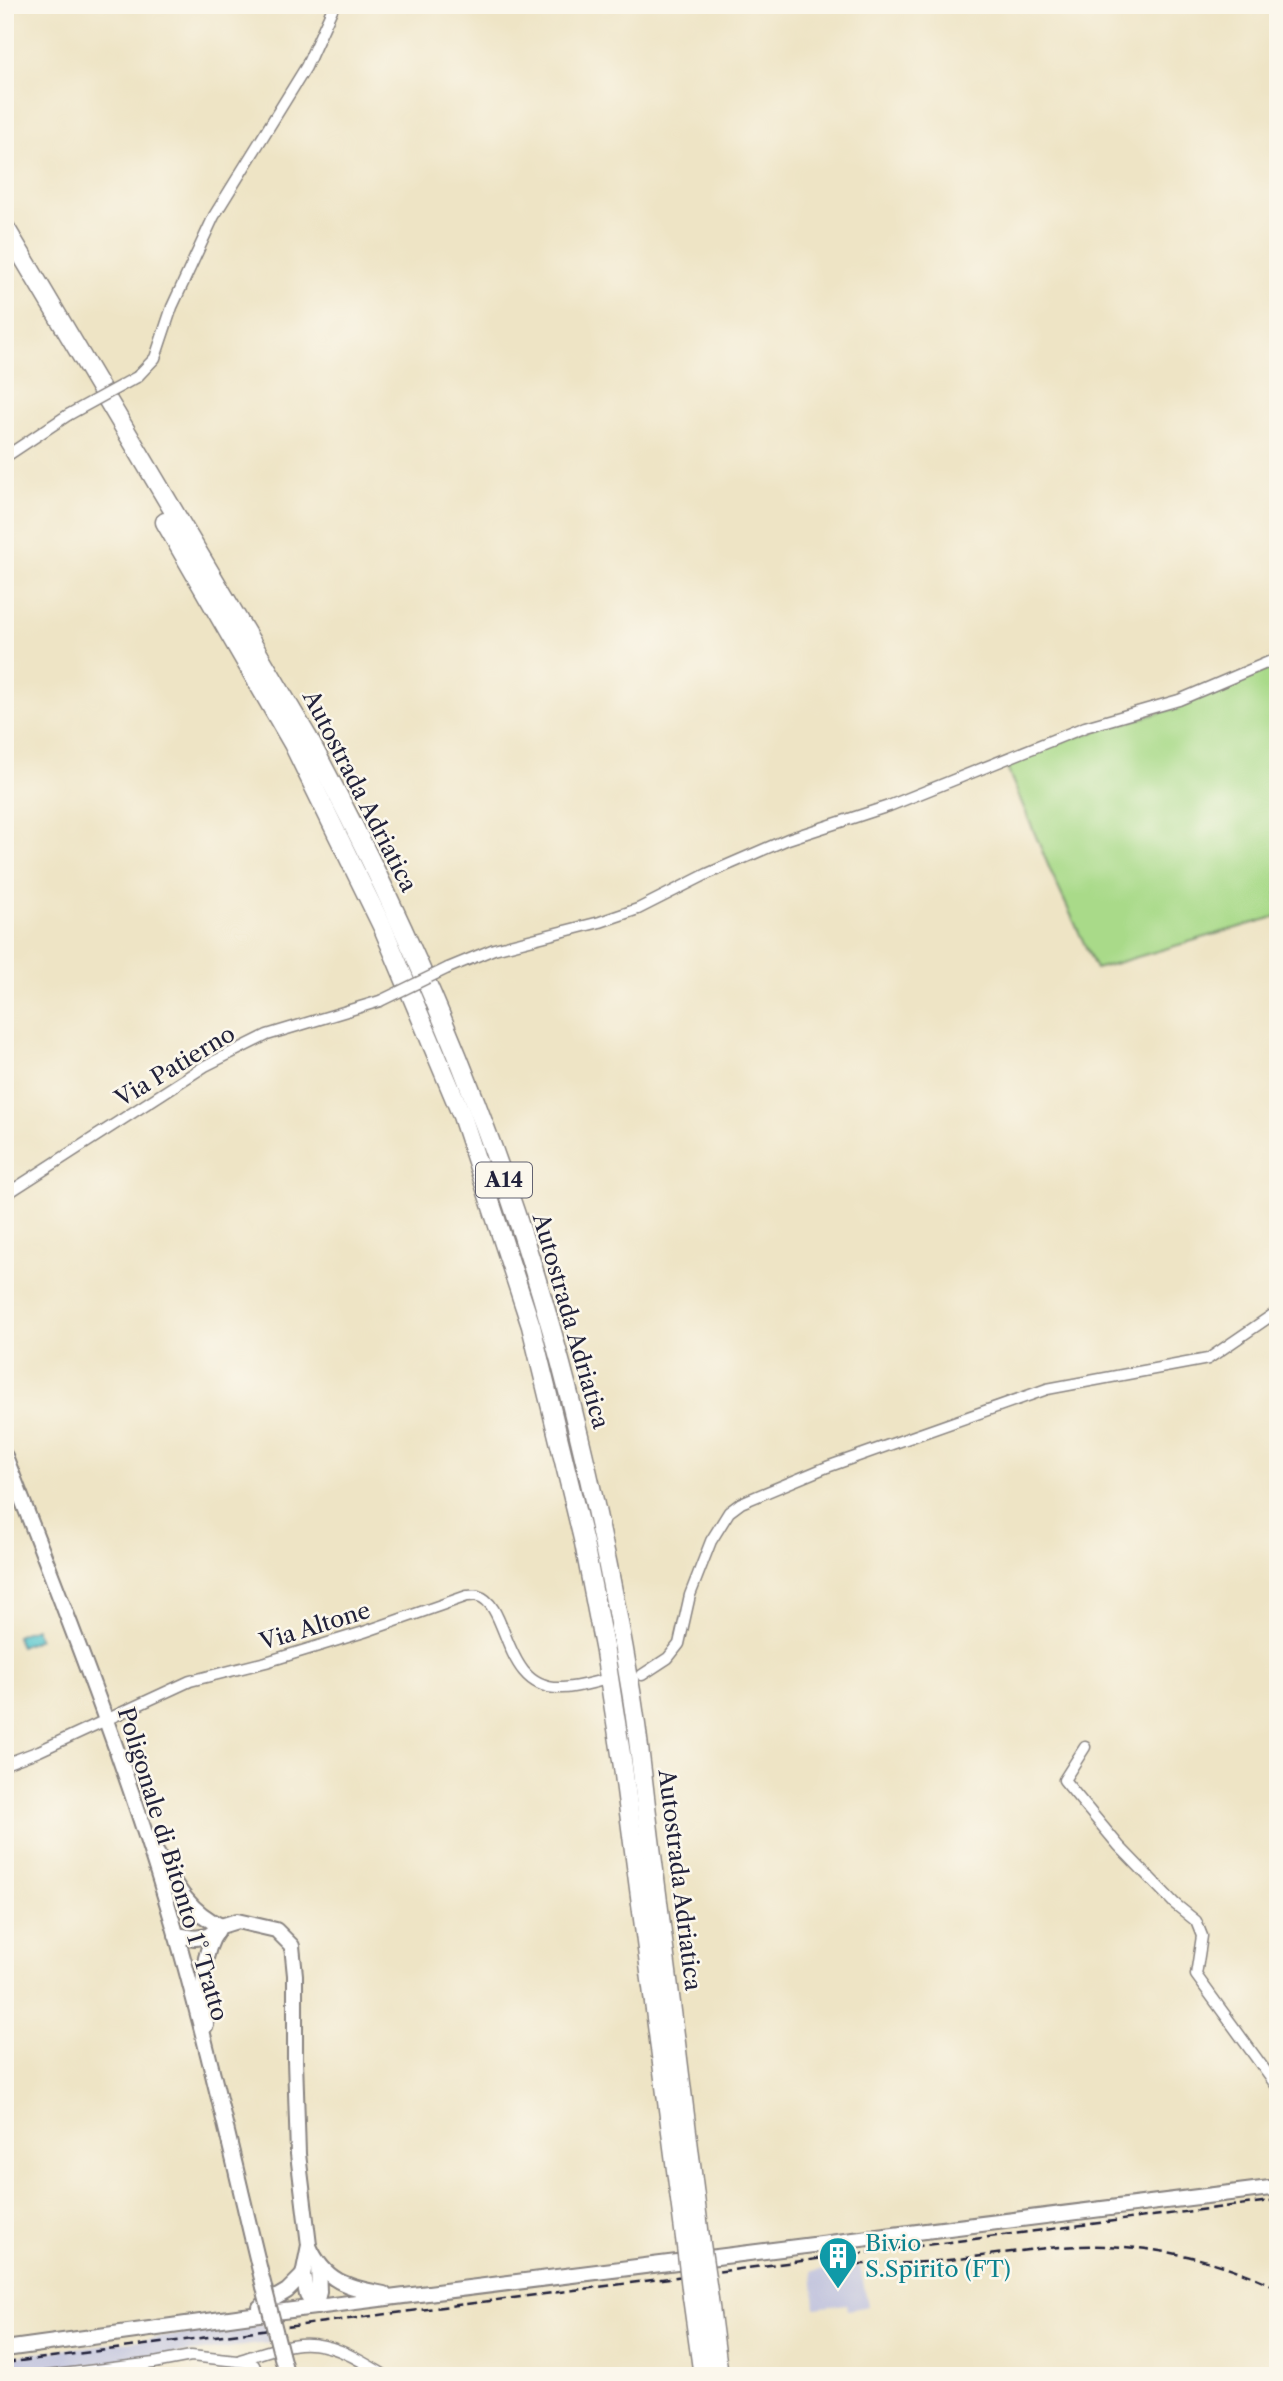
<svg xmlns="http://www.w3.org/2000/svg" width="1283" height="2381" viewBox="0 0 1283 2381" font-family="'Libre Caslon Text',serif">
  <rect width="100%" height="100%" fill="#fbf7ec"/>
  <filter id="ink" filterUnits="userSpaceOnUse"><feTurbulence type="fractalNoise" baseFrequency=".0143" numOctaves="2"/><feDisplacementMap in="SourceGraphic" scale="14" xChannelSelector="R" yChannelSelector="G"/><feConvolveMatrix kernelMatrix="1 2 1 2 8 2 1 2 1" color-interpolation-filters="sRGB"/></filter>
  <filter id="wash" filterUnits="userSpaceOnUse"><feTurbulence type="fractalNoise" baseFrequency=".00686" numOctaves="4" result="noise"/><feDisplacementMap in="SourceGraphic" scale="28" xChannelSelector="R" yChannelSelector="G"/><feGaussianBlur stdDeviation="1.57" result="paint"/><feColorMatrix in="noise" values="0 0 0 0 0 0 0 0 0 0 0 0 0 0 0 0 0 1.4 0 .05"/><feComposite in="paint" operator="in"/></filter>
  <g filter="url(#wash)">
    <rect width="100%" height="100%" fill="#eee4c5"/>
    <g fill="#c0c2dd">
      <polygon points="860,2266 868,2306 848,2310 847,2304 815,2308 812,2271"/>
      <polygon points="265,2324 269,2343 5,2375 5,2357"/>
    </g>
    <polygon fill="#a9da89" stroke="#667e62" stroke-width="2" points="1278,665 1278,916 1096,969 1051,872 1007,768 1012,759 1069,739 1172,709"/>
    <polygon fill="#5ac7ce" stroke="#3e7484" stroke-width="2" points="35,1628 39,1639 20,1647 16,1636"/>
  </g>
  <g filter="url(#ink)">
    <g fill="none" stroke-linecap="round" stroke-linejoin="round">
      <g stroke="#888380" stroke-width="13">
        <g id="minor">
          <polyline points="137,377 155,358 172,307 214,216 306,67 334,5"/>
          <polyline points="5,457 68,415"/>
          <polyline points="448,968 494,949 600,922 638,909 707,874 788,839 889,806 1085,727 1179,700 1278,658"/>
          <polyline points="5,1195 205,1066 267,1035 380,1001"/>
          <polyline points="642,1675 668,1658 679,1644 690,1595 711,1541 729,1512 741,1503 827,1467 1047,1389 1208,1359 1278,1311"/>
          <polyline points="1085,1747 1064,1780 1119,1846 1175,1904 1196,1921 1202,1936 1196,1975 1278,2088"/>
          <path d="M5,1764L39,1751L190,1681L266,1662L364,1632L467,1596C471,1596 475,1595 478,1596C510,1604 502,1691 562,1688C574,1688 588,1684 600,1681"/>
          <path d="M240,2360C259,2354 279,2346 299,2344C332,2341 359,2360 386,2376"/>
          <polyline points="46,2376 154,2363 191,2356 246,2362 254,2365 259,2376"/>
        </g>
      </g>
      <g stroke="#888380" stroke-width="18">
        <g id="secondary">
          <path d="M5,1456C68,1617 132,1778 179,1944C211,2057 236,2173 264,2287"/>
          <path d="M155,1850C173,1881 187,1911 221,1926"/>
          <polyline points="176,1935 195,1938 208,1936 221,1926 237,1921 276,1930 292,1946 295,1975 295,2060 298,2154 309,2245 303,2275 307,2295 315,2307"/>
          <path d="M206,2025C204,1993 198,1958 218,1930"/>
          <path d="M309,2246C325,2282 347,2287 384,2294"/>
          <polyline points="260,2307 287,2291 303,2275"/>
          <polyline points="315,2307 319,2292 318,2264"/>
          <polyline points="5,2349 244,2316 1278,2187"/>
          <polyline points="281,2354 287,2376"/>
        </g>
      </g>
      <g stroke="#888380" stroke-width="21">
        <g id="motorway">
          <path d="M5,227L307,736C419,945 512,1168 570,1399C594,1495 615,1593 631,1691C640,1746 645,1801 652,1855C669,1982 684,2110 700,2237"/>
          <polyline points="165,522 293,744 383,928 462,1116 531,1326 584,1543 605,1652 623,1767 685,2238"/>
          <polyline points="708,2291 719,2376"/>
          <polyline points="692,2297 703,2376"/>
        </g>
      </g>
      <use href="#minor" stroke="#fff" stroke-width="10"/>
      <use href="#secondary" stroke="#fff" stroke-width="14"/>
      <use href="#motorway" stroke="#fff" stroke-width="18"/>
      <g stroke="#22223b" stroke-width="2.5" stroke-dasharray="10 5" stroke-linecap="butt">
        <path d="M841,2264C873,2264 906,2264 938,2261C985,2257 1033,2247 1081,2246C1148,2244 1218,2258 1278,2288"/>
        <polyline points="5,2363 1278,2200"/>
      </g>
      <g stroke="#888380" stroke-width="13" stroke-linecap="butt">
        <g id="minor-bridge">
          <polyline points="68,415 137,377"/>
          <polyline points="380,1001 448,968"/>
        </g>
      </g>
      <g stroke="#888380" stroke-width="18" stroke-linecap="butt">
        <polyline id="secondary-bridge" points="264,2287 281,2354"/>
      </g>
      <g stroke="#888380" stroke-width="21" stroke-linecap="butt">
        <g id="motorway-bridge">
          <polyline points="700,2237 708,2291"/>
          <polyline points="685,2238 692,2297"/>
        </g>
      </g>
      <use href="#minor-bridge" stroke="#fff" stroke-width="10"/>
      <use href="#secondary-bridge" stroke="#fff" stroke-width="14"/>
      <use href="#motorway-bridge" stroke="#fff" stroke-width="18"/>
    </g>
  </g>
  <defs>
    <g id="building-pin" transform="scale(2.0125)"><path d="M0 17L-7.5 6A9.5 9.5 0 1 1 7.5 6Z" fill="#0f9aa8" stroke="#fbf7ec"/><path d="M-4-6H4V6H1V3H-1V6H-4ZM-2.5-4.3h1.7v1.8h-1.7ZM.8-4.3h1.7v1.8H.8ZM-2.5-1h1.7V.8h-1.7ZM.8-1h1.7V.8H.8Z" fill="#fff"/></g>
  </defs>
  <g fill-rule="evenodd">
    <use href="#building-pin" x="838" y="2256"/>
  </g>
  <g text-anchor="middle" stroke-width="5" stroke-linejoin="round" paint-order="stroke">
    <rect fill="#fbf7ec" stroke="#636270" stroke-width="2" x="476" y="1162.5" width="56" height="35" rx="5"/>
    <g font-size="21" font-weight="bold" fill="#22223b">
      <text x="504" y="1187">A14</text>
    </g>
    <g font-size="23" fill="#22223b" stroke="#fbf7ec">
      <text transform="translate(360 791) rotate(63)" y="8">Autostrada Adriatica</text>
      <text transform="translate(175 1066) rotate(-31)" y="8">Via Patierno</text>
      <text transform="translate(571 1321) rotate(74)" y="8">Autostrada Adriatica</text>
      <text transform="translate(315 1626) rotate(-17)" y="8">Via Altone</text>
      <text transform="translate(173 1864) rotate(73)" y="8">Poligonale di Bitonto 1° Tratto</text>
      <text transform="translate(680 1880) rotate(83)" y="8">Autostrada Adriatica</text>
    </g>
    <g font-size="23" fill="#0d838f" stroke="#fbf7ec" text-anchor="start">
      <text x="865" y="2251">Bivio<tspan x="865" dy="26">S.Spirito (FT)</tspan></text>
    </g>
  </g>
  <rect width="1283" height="2381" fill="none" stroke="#fbf7ec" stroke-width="28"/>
</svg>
